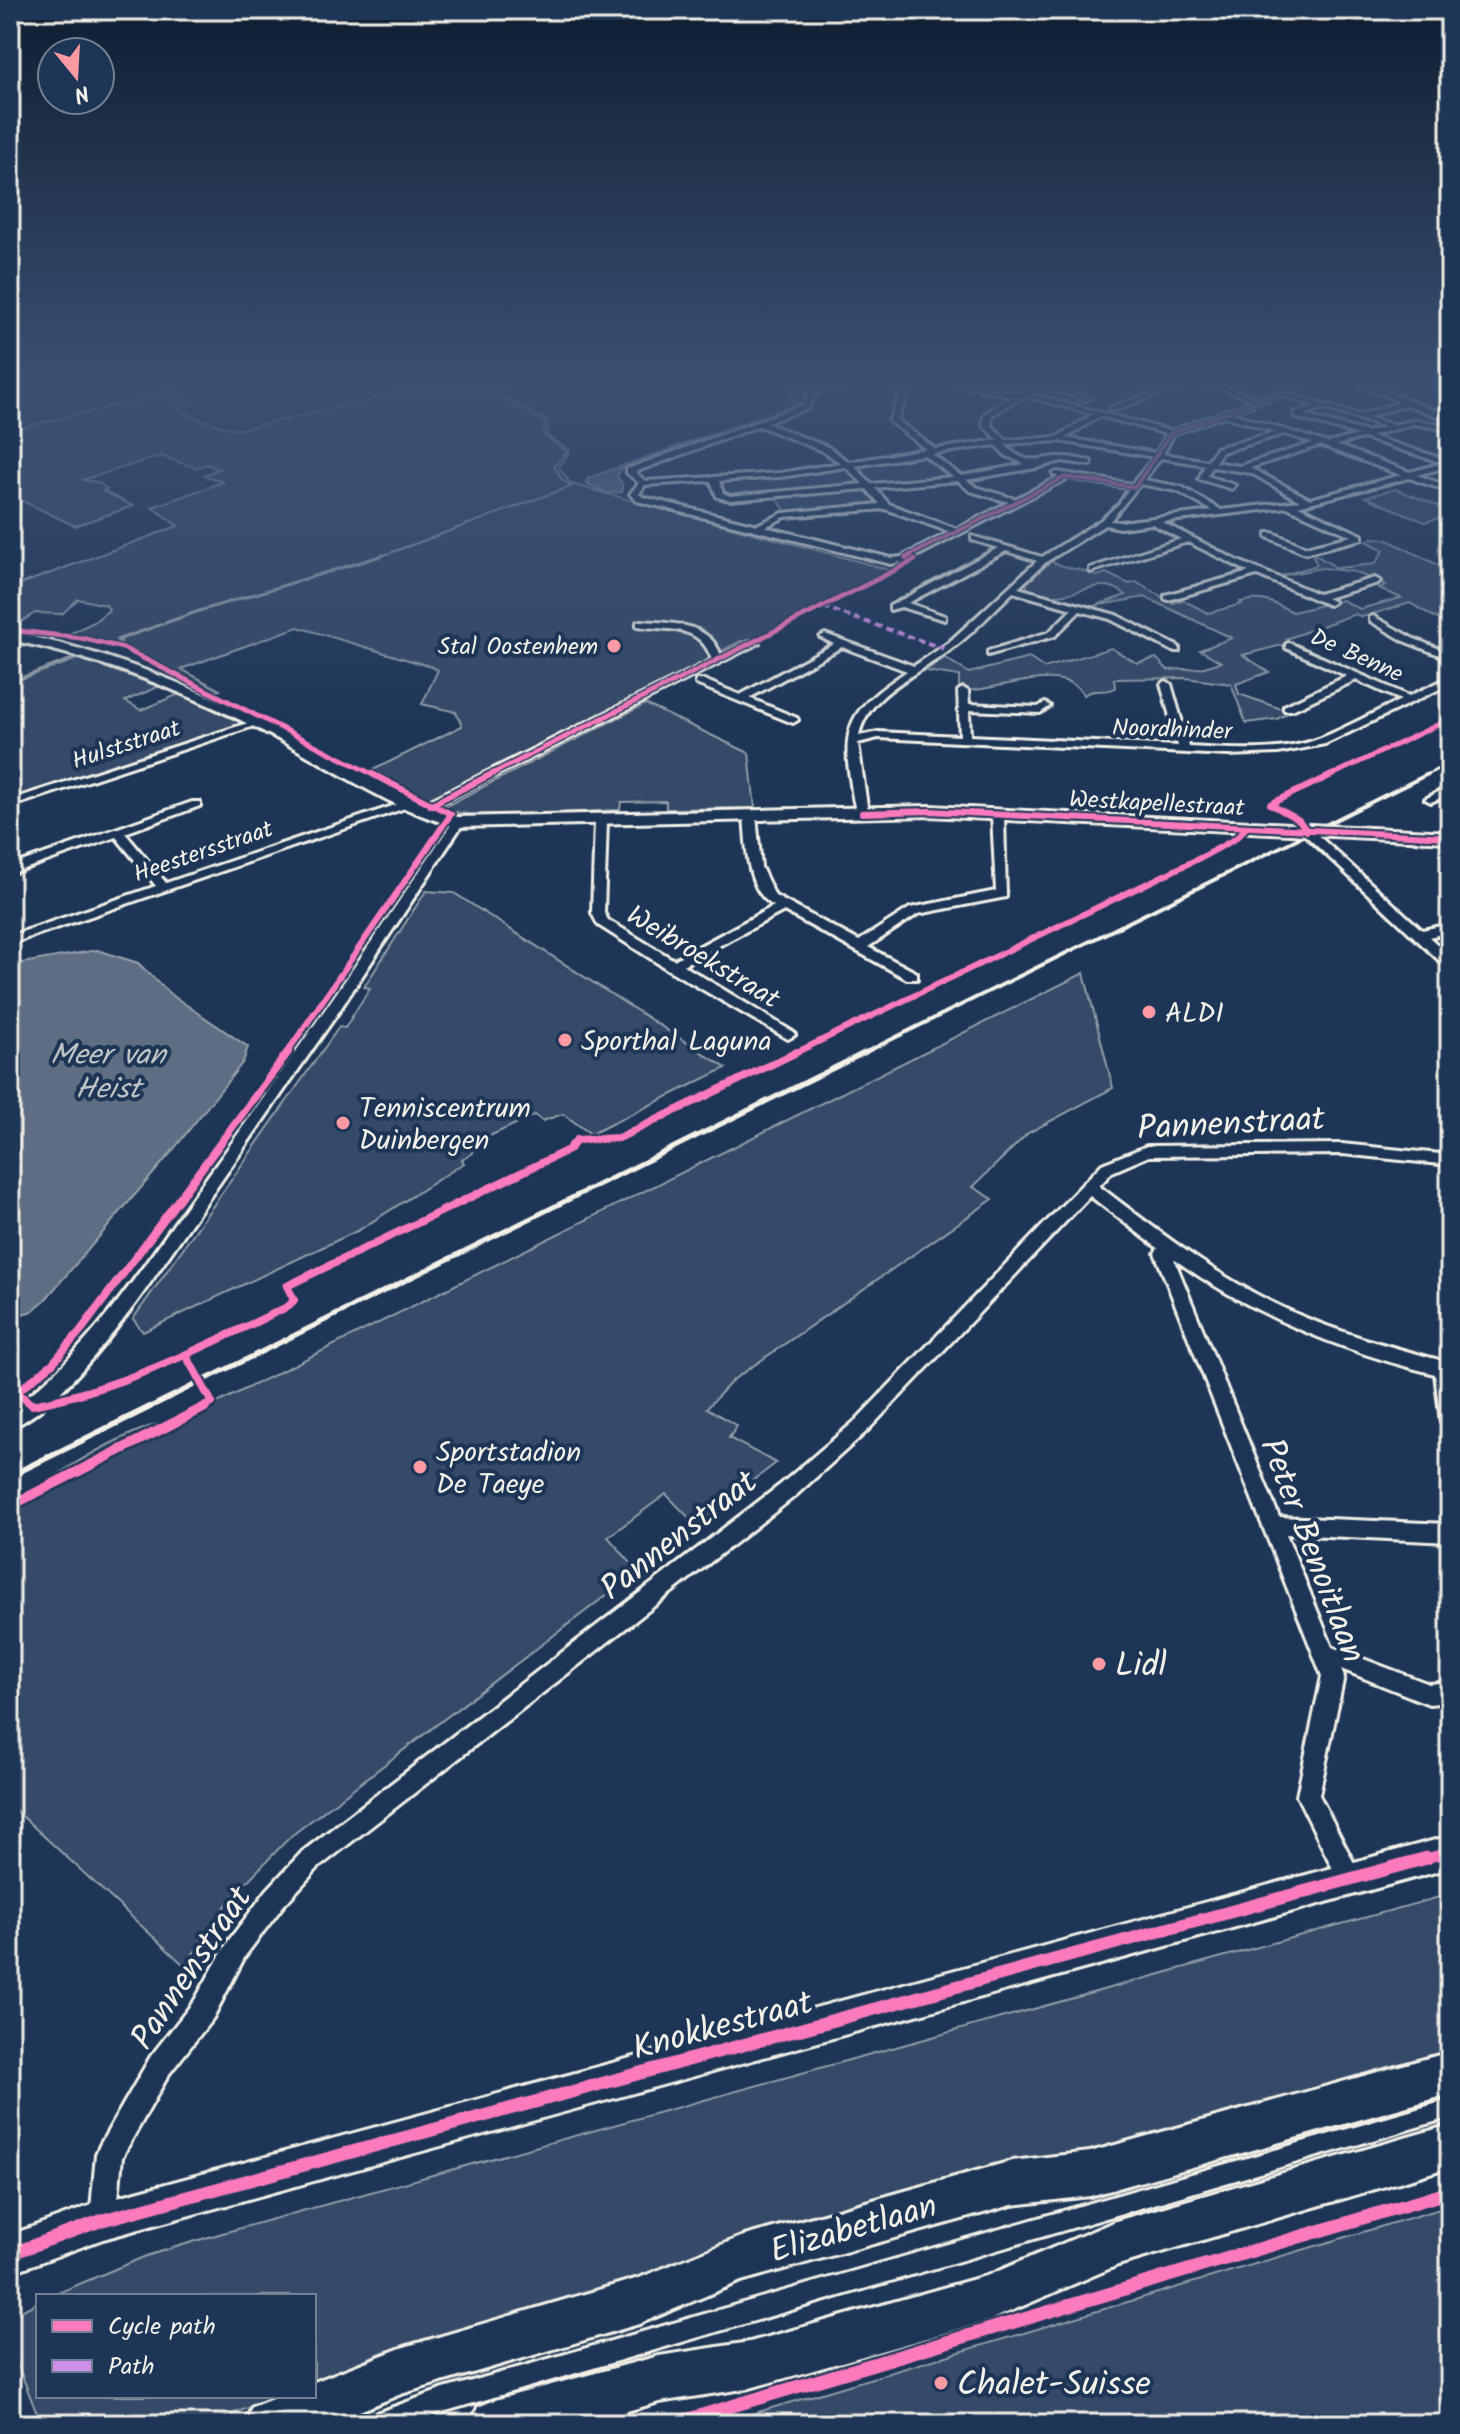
<svg xmlns="http://www.w3.org/2000/svg" width="1460" height="2434" viewBox="0 0 1460 2434" font-family="Kalam,sans-serif">
  <rect width="100%" height="100%" fill="#1d3557"/>
  <filter id="ink" filterUnits="userSpaceOnUse"><feTurbulence type="fractalNoise" baseFrequency=".0125" numOctaves="2"/><feDisplacementMap in="SourceGraphic" scale="16" xChannelSelector="R" yChannelSelector="G"/><feConvolveMatrix kernelMatrix="1 2 1 2 8 2 1 2 1" color-interpolation-filters="sRGB"/></filter>
  <g filter="url(#ink)">
    <g fill="#354a67" stroke="#949ea8" stroke-width="2">
      <polygon points="442,385 481,385 545,419 549,424 546,435 570,451 559,468 571,484 890,570 749,643 741,641 721,651 721,656 609,709 611,711 432,801 373,770 462,726 456,712 422,704 438,670 432,667 298,627 181,669 220,690 214,692 122,647 121,641 114,644 67,635 94,622 109,610 106,605 78,599 62,614 35,613 10,629 10,588 178,526 152,507 223,482 204,475 219,469 206,464 196,468 161,456 82,480 97,482 107,489 103,491 133,506 75,526 10,495 10,430 174,392 188,401 174,406 198,419 236,430"/>
      <polygon points="924,454 952,478 873,486 856,466"/>
      <polygon points="847,468 878,504 787,513 773,493 731,496 725,494 720,480"/>
      <polygon points="1396,489 1450,511 1450,515 1425,522 1365,497"/>
      <path d="M1372,538L1386,539L1450,571V626L1410,603L1362,617L1355,614L1286,639L1290,643L1243,655L1269,672L1236,684L1239,694L1290,712L1277,719L1246,723L1231,684L1185,678L1114,679L1115,688C1105,694 1095,687 1084,695C1062,659 991,695 959,690V676L925,671L945,658L969,673L1029,658L1044,668L1111,648L1137,663L1156,658L1168,670L1201,668L1221,662L1200,650L1232,638L1145,597L1094,606L1126,595C1101,574 1080,597 1053,595C1045,595 1035,591 1028,589L1026,584L1051,561C1067,570 1082,568 1097,576L1106,573L1129,584L1136,582L1173,603L1183,600L1208,613L1242,604L1240,602C1261,596 1273,602 1293,612L1342,600L1360,609L1401,598L1379,588L1386,585L1355,572L1322,568L1280,576L1317,565L1313,556L1316,555L1337,568L1375,564L1384,550L1366,541Z"/>
      <polygon points="23,640 67,649 167,683 125,701 141,710 184,692 244,722 242,726 10,801 10,683 83,657 16,644"/>
      <path d="M645,704L749,753L755,808L666,809V801L621,802L620,810C573,811 486,825 442,808Z"/>
      <polygon points="426,891 454,893 726,1068 591,1134 563,1114 542,1121 535,1115 468,1146 473,1153 462,1160 464,1163 359,1230 143,1332 133,1319 339,1027 345,1028 370,988 364,987"/>
      <path d="M1084,973L1113,1088L1028,1133L973,1187L993,1199L733,1380L707,1408L737,1426L729,1438L776,1463L696,1525L666,1494L608,1537L638,1571L291,1836L231,1898L185,1966L10,1805V1500L29,1490L31,1493C78,1459 136,1424 193,1415Z"/>
      <polygon points="1450,1894 1450,2050 638,2277 383,2352 314,2381 314,2296 51,2296 146,2256 219,2234"/>
      <polygon points="1450,2206 1450,2424 718,2424"/>
      <polygon points="38,2302 38,2396 277,2396 208,2424 41,2424 10,2345 10,2317"/>
    </g>
    <g fill="#5e6d82" stroke="#9aa2ab" stroke-width="2">
      <polygon points="822,385 797,391 800,405 623,468 617,475 622,484 622,492 606,493 586,483 588,478 795,404 789,392 794,387"/>
      <polygon points="97,950 138,963 169,993 248,1047 243,1062 169,1155 45,1300 32,1311 10,1318 10,965"/>
    </g>
    <g fill="none" stroke-linecap="round" stroke-linejoin="round">
      <g stroke="#9aa2ab" stroke-width="2">
        <polyline points="10,386 17,385"/>
        <polyline points="379,557 572,486 562,480 554,466 567,452 543,434 545,422 479,385"/>
      </g>
      <g stroke="#9aa2ab" stroke-width="3">
        <polyline points="117,640 199,611 384,555"/>
        <polyline points="10,682 83,655"/>
      </g>
      <g stroke="#f4f1e8" stroke-width="6">
        <g id="minor">
          <path d="M836,385H846L815,393L809,408L766,423L828,447L849,462L926,449L889,421L899,398L896,385H902L907,398L897,420L935,449L998,440L983,425L984,414L1012,396L955,385L1021,393L1033,389L1036,391L1031,394L1171,431L1255,400L1209,385C1227,385 1243,396 1260,397C1275,397 1289,385 1304,385L1286,393L1359,415L1400,402L1360,385H1368L1450,416V421L1407,405L1367,417L1394,425L1414,420L1450,426V430L1414,424L1371,436L1450,461V466L1417,475L1450,487V492L1409,478L1298,506L1362,535V539L1305,553L1267,537V533H1273L1306,547L1351,536L1287,507L1162,522L1236,560L1318,594L1375,578L1380,581L1378,583L1326,598L1334,602L1329,605L1257,575L1168,600L1165,599V595L1249,572L1188,542L1090,572V568L1181,539L1152,524L1120,528L1105,525L1046,562L1018,588L1116,615L1179,647V651H1173L1110,619L1080,611L1055,636L988,655V651L1049,632L1072,609L1013,592C993,611 974,632 953,648C921,673 867,693 859,736L878,732L960,736L958,691L963,688L968,691L969,704L1038,707L1045,703L1050,706L1040,713L969,710L970,736L1178,746L1161,684L1166,681L1171,684L1189,747C1230,749 1281,754 1321,738C1348,727 1374,712 1401,700L1356,680L1292,710H1284V706L1347,676L1286,648V644L1289,643L1409,696L1450,677V684L1325,744L1278,753L1228,755L878,738L858,743L868,813L858,815C853,804 852,790 850,778C840,717 860,704 907,671L842,647L749,698L797,718L798,720L793,723L696,684V680H704L740,695L834,644L820,637L825,634L914,666L948,643L1037,561L1006,551L908,603L945,616V620L901,607L890,610V606L998,548L972,540V536L1042,557L1101,520L1119,504L1129,488L1068,478L907,561L891,564L637,501L630,494L639,483L627,473V469L803,405L810,391ZM1280,395L1316,406L1294,413V417L1359,435L1328,443L1231,413ZM1024,396L1093,414L1057,437L1006,440L991,425L992,415ZM1323,408L1385,427L1367,432L1304,415ZM1100,416L1167,434L1156,453L1066,438ZM1224,416L1276,432L1216,448L1208,461L1163,454L1174,434ZM759,426L822,451L841,463L780,473L645,481L635,472ZM1284,434L1313,443L1239,466L1215,462L1222,452ZM1363,438L1443,463L1410,472L1336,445ZM1059,441L1154,457L1132,484L1057,472L1053,474L1059,477L1015,499L976,487L966,480L1036,468L1062,461L1091,465V461C1082,460 1073,457 1064,457C1037,456 1029,469 1004,444ZM996,445L1005,455L1025,464L961,476L932,454ZM1321,445L1325,447L1401,475L1310,499L1250,468ZM924,455L953,477L871,484L855,466ZM1161,458L1205,465L1199,479L1232,489L1235,485L1207,476L1212,467L1251,473L1300,501L1221,510L1182,487L1144,480ZM846,467L863,484L730,496L723,493L719,481L780,477ZM711,481L717,497L730,500L867,489L880,504L783,513L757,525L643,497L639,494L645,485ZM958,481L970,491L1009,502L957,529L889,504L875,488ZM1140,484L1177,491L1212,511L1120,522L1110,521ZM885,509L950,532L902,557L891,558L765,527L785,517Z"/>
          <polygon points="1039,385 1048,385 1090,399 1084,400"/>
          <polygon points="1174,385 1182,385 1116,410 1109,408"/>
          <polygon points="1373,616 1412,638 1450,653 1450,659 1406,642 1370,621 1370,617"/>
          <path d="M640,621C670,623 710,622 721,656L751,641L759,643L425,811H417V807L712,660C700,623 668,631 637,626V622Z"/>
          <polygon points="251,722 260,724 10,807 10,800"/>
          <polygon points="1450,786 1450,794 1431,802 1425,799"/>
          <polygon points="410,800 414,801 414,805 10,944 10,936 156,886 116,837 10,874 10,866 192,802 200,802 200,806 125,833 166,883"/>
          <path d="M998,812L1004,815L1006,897L918,914L868,947L917,973V979H907L784,911L683,965L793,1032L795,1035L788,1039L667,969L598,925L592,913L595,820L601,817L607,820L604,913L608,920L674,960L774,906C745,890 747,845 744,816L750,813L756,816L761,867L775,896L859,941L910,908L996,891L992,815Z"/>
          <path d="M458,818L464,822L335,1017L141,1296C114,1333 53,1413 10,1428V1410C89,1353 139,1272 195,1194C284,1071 369,946 454,820Z"/>
          <polygon points="1307,827 1311,829 1422,930 1450,924 1450,932 1429,937 1450,956 1450,967 1445,966 1303,833 1303,829"/>
          <path d="M1342,1144L1450,1155V1165L1342,1154L1149,1156L1112,1172L1099,1186C1154,1228 1209,1271 1271,1302C1328,1331 1389,1346 1450,1363V1430L1444,1427L1441,1422L1435,1374C1341,1351 1252,1315 1174,1259L1279,1517L1450,1524V1542L1286,1534L1332,1647L1429,1684L1450,1682V1702L1429,1704L1341,1669L1344,1676L1319,1795L1358,1871L1362,1879L1358,1887L1350,1891L1342,1887L1297,1796L1322,1676L1155,1253L1158,1248L1090,1196L867,1431L794,1497L318,1868L283,1906L245,1956L213,2018L169,2074L122,2157L116,2220L113,2230L103,2233L93,2230L90,2220L96,2154L100,2145L151,2056L195,2000L229,1940L267,1890L302,1852L780,1485L855,1421L1102,1164L1147,1146Z"/>
        </g>
      </g>
      <g stroke="#f4f1e8" stroke-width="6">
        <g id="tertiary">
          <path d="M10,632C172,664 293,737 438,812L458,817L929,806L1450,832V842L929,816L458,827C394,811 336,770 278,739C192,694 105,659 10,640Z"/>
          <polygon points="1450,1836 1450,1868 103,2239 10,2273 10,2235 103,2201"/>
        </g>
      </g>
      <g stroke="#f4f1e8" stroke-width="6">
        <g id="primary">
          <polygon points="1450,2052 1450,2094 1090,2196 1012,2205 741,2281 639,2324 401,2394 328,2424 245,2424 252,2407 280,2396 314,2396 314,2382 401,2348 639,2278 741,2237 1012,2161 1090,2152"/>
          <polygon points="1450,2125 1450,2167 1118,2265 990,2320 750,2388 659,2402 581,2424 471,2424 478,2407 495,2400 659,2356 750,2342 989,2275 1116,2221"/>
        </g>
      </g>
      <use href="#minor" fill="#1d3557" fill-rule="evenodd"/>
      <use href="#tertiary" fill="#1d3557" fill-rule="evenodd"/>
      <use href="#primary" fill="#1d3557" fill-rule="evenodd"/>
      <g stroke="#f4f1e8" stroke-width="3">
        <polyline points="341,2424 442,2388 1450,2098"/>
        <polyline points="407,2424 1450,2119"/>
      </g>
      <polyline stroke="#f4f1e8" stroke-width="3" points="1424,776 1450,763"/>
      <polyline stroke="#f4f1e8" stroke-width="4" points="862,1054 1428,774"/>
      <polyline stroke="#f4f1e8" stroke-width="5" points="146,1409 866,1052"/>
      <polyline stroke="#f4f1e8" stroke-width="6" points="10,1476 150,1407"/>
      <polyline stroke="#ce8fe9" stroke-width="4" stroke-dasharray="7 4" stroke-linecap="butt" points="823,607 945,649"/>
      <g stroke="#1d3557" stroke-width="6">
        <polyline id="cycleway-far5" points="907,557 1065,477 1135,487 1171,433 1301,385"/>
      </g>
      <g stroke="#1d3557" stroke-width="8">
        <g id="cycleway-far4">
          <polyline points="906,558 911,555"/>
          <polyline points="10,630 81,638 123,648 376,776"/>
          <polyline points="488,776 915,560"/>
          <polyline points="1330,776 1450,719"/>
        </g>
      </g>
      <g stroke="#1d3557" stroke-width="10">
        <g id="cycleway-far3">
          <polyline points="430,805 492,774"/>
          <polyline points="862,813 929,811 1450,837"/>
          <polyline points="1307,831 1299,820 1270,804 1334,774"/>
          <polyline points="286,1054 451,814 372,774"/>
          <polyline points="793,1054 1206,855 1235,839 1246,828"/>
        </g>
      </g>
      <g stroke="#1d3557" stroke-width="13">
        <g id="cycleway-far2">
          <path d="M288,1052L82,1329L52,1364L17,1392L32,1405C124,1388 205,1346 289,1306L294,1300L287,1286L568,1150L577,1140L619,1138L797,1052"/>
          <polyline points="186,1355 212,1403 201,1409"/>
        </g>
      </g>
      <g stroke="#1d3557" stroke-width="15">
        <g id="cycleway-far1">
          <polyline points="10,1506 205,1407"/>
          <polyline points="1420,1860 1450,1852"/>
        </g>
      </g>
      <g stroke="#1d3557" stroke-width="18">
        <g id="cycleway">
          <polyline points="10,2254 103,2220 1427,1858"/>
          <polyline points="672,2424 1450,2192"/>
        </g>
      </g>
      <use href="#cycleway-far5" stroke="#fd7abc" stroke-width="4"/>
      <use href="#cycleway-far4" stroke="#fd7abc" stroke-width="5"/>
      <use href="#cycleway-far3" stroke="#fd7abc" stroke-width="6"/>
      <use href="#cycleway-far2" stroke="#fd7abc" stroke-width="8"/>
      <use href="#cycleway-far1" stroke="#fd7abc" stroke-width="10"/>
      <use href="#cycleway" stroke="#fd7abc" stroke-width="13"/>
    </g>
  </g>
  <linearGradient id="sky" x2="0" y2="1"><stop stop-color="#101d30"/><stop offset="0.53" stop-color="#3a5174"/><stop offset="1" stop-color="#3a5174" stop-opacity="0"/></linearGradient>
  <rect width="1460" height="725" fill="url(#sky)"/>
  <g fill="#ff9aa2" stroke="#1d3557" stroke-width="3">
    <circle cx="614" cy="646" r="8"/>
    <circle cx="1149" cy="1012" r="8"/>
    <circle cx="565" cy="1040" r="8"/>
    <circle cx="343" cy="1123" r="8"/>
    <circle cx="420" cy="1467" r="8"/>
    <circle cx="1099" cy="1664" r="8"/>
    <circle cx="941" cy="2383" r="8"/>
  </g>
  <g text-anchor="middle" stroke-width="8" stroke-linejoin="round" paint-order="stroke">
    <g font-size="24" fill="#f4f1e8" stroke="#1d3557" text-anchor="end">
      <text x="598" y="654">Stal Oostenhem</text>
    </g>
    <g font-size="24" fill="#f4f1e8" stroke="#1d3557">
      <text transform="translate(1357 655) rotate(24)" y="8">De Benne</text>
      <text transform="translate(1172 729) rotate(2)" y="8">Noordhinder</text>
      <text transform="translate(126 744) rotate(-18)" y="8">Hulststraat</text>
      <text transform="translate(1157 803) rotate(3)" y="8">Westkapellestraat</text>
      <text transform="translate(203 851) rotate(-19)" y="8">Heestersstraat</text>
    </g>
    <g font-size="28" fill="#f4f1e8" stroke="#1d3557">
      <text transform="translate(704 956) rotate(31)" y="10">Weibroekstraat</text>
    </g>
    <g font-size="28" fill="#f4f1e8" stroke="#1d3557" text-anchor="start">
      <text x="1165" y="1022">ALDI</text>
      <text x="581" y="1050">Sporthal Laguna</text>
      <text x="359" y="1117">Tenniscentrum<tspan x="359" dy="32">Duinbergen</tspan></text>
      <text x="436" y="1461">Sportstadion<tspan x="436" dy="32">De Taeye</tspan></text>
    </g>
    <g font-size="30" font-style="italic" fill="#c0c3c4" stroke="#1d3557">
      <text x="108" y="1064">Meer van<tspan x="108" dy="34">Heist</tspan></text>
    </g>
    <g font-size="34" fill="#f4f1e8" stroke="#1d3557">
      <text transform="translate(1231 1122) rotate(-3)" y="12">Pannenstraat</text>
      <text transform="translate(678 1534) rotate(-38)" y="12">Pannenstraat</text>
      <text transform="translate(1314 1550) rotate(69)" y="12">Peter Benoitlaan</text>
      <text transform="translate(190 1967) rotate(-56)" y="12">Pannenstraat</text>
      <text transform="translate(722 2024) rotate(-15)" y="12">Knokkestraat</text>
      <text transform="translate(853 2227) rotate(-16)" y="12">Elizabetlaan</text>
    </g>
    <g font-size="34" fill="#f4f1e8" stroke="#1d3557" text-anchor="start">
      <text x="1115" y="1676">Lidl</text>
      <text x="957" y="2395">Chalet-Suisse</text>
    </g>
  </g>
  <rect width="1460" height="2434" fill="none" stroke="#1d3557" stroke-width="40"/>
  <rect x="20" y="20" width="1420" height="2394" fill="none" stroke="#f4f1e8" stroke-width="3" filter="url(#ink)"/>
  <rect x="36" y="2294" width="280" height="104" fill="#1d3557" stroke="#738091" stroke-width="2"/>
  <rect x="52" y="2320" width="40" height="12" fill="#fd7abc" stroke="#738091" stroke-width="2"/>
  <text x="108" y="2334" font-size="24" fill="#f4f1e8">Cycle path</text>
  <rect x="52" y="2360" width="40" height="12" fill="#ce8fe9" stroke="#738091" stroke-width="2"/>
  <text x="108" y="2374" font-size="24" fill="#f4f1e8">Path</text>
  <g transform="translate(76 76) rotate(162)"><circle r="38" fill="#1d3557" stroke="#738091" stroke-width="2"/>
  <path d="M0-6L14 30L0 20L-14 30Z" fill="#ff9aa2"/>
  <text y="-12" font-size="22" font-weight="bold" text-anchor="middle" fill="#f4f1e8">N</text>
  </g>
</svg>
